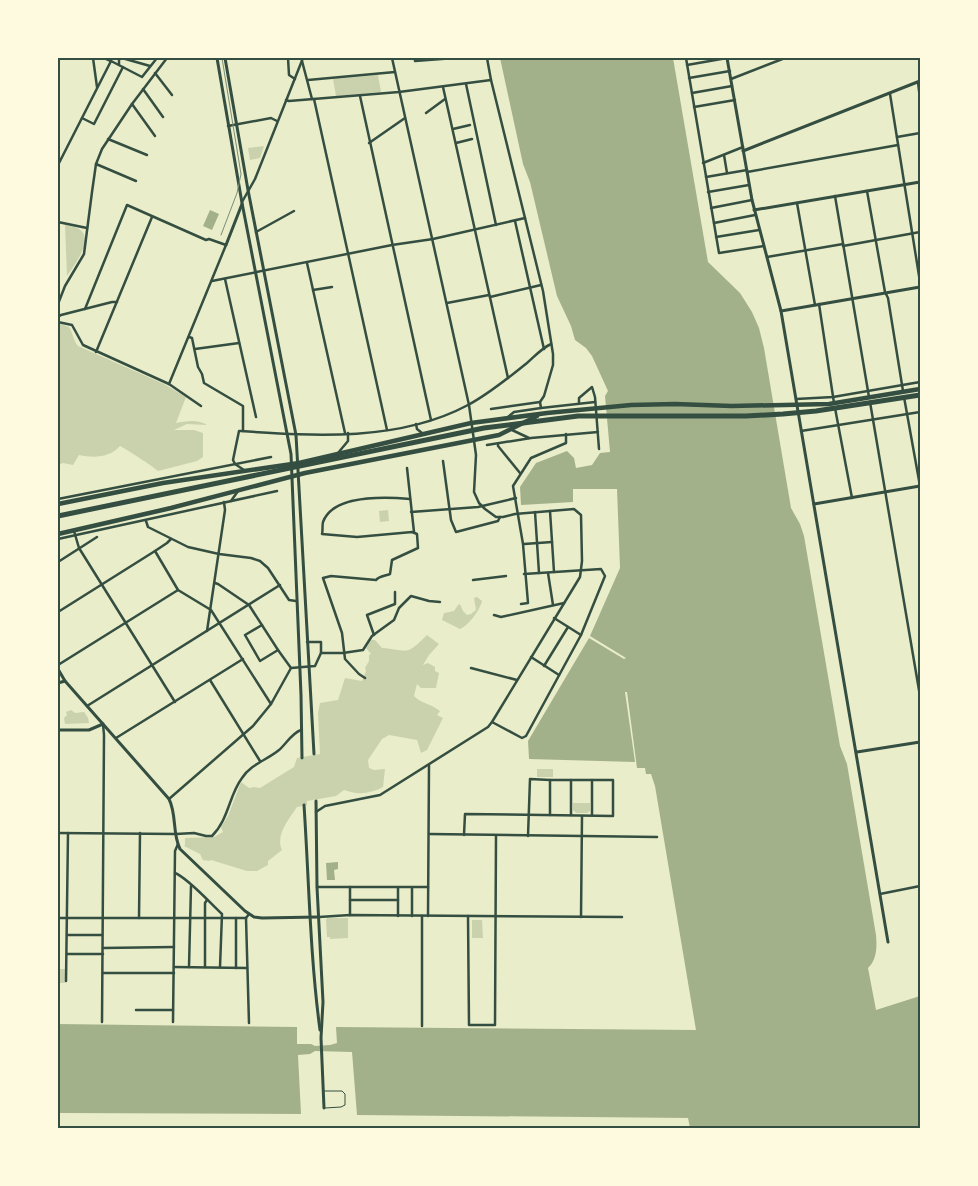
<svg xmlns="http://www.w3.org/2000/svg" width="978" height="1186" viewBox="0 0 978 1186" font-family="'Space Grotesk',sans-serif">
  <rect width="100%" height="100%" fill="#e9edc9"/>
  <g fill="#cad2ad">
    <polygon points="378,75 381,92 336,96 333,79"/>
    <polygon points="264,146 260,158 250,160 248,148"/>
    <path d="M65,225C68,226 73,226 77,228C97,237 74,265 67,276Z"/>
    <path d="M58,323L69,327C73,333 73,340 78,346L164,384L186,397L176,423C186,421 198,419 207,425L187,424L174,430H194L203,433V457L197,461L158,471C154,467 126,449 120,446C109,458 94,458 79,455L73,465L63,463L58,465Z"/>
    <polygon points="388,510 389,521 380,522 379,511"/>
    <path d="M477,597L482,601C480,610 469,625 460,629L442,620L444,613L454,611L458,605L460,604L463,611L467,615L471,614L476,610L474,598Z"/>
    <path d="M427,635L439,644L429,655L423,665L428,663L435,667V671L439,673L436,688H421L417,684L414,696C420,703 432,704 440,711L437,715L443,718L427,750L421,753L417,740L389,735L382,739L368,760L369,768L374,770L385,769L383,787C370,794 357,795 344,790L336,796L307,801V805L297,807C289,819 275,835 282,850L268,861V865L257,871H247L211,860L209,861L203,860L200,854L184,846L185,845V838L214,837L223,832L221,827L228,816L241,782L249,788L254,787L260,788L294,767L297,758L320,754L318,713L320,703L338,700L345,678L362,681L366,671L365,668L369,661V655L371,654L366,648L371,640H375L382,648C409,650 405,657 427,635Z"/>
    <polygon points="71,710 75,713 84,712 88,718 89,723 65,724 64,718 67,715 66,712"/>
    <rect x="537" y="769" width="16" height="8"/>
    <polygon points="573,803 590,803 590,811 587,813 576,813 573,810"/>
    <polygon points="327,918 348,918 348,938 330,939 330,937 327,937 326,920"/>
    <polygon points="472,920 482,920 483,938 472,938"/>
    <rect x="58" y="969" width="7" height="14"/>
  </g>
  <g fill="#a3b18a">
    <path d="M500,58H673L708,262L740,293L752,312L759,328L764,348L791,508L800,524L804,536L840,746L847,764L876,935C877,947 877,960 868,968L876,1010L920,996V1128H690L688,1118L357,1115L352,1052L315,1051L310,1054L298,1055L301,1114L58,1113V1024L297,1027V1044H311L315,1046L330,1045L337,1043L336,1027L696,1030L655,786L651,774H646L645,768H637L627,692H625L635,762L529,759L528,741L589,638L624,659L626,658L590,636L620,568L617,489H573V502L521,505L520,487L536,463L567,451L574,458L576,468L592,465L600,453L610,452L605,396L608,391L592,356L586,348L575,340L571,326L557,296L530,182L523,164Z"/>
    <polygon points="210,210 219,214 212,230 203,226"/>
    <polygon points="338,862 338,869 334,870 335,880 327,880 326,863"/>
  </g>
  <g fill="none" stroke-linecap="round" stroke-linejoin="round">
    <polyline stroke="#344e41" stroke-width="1" points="324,1091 342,1091 345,1094 345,1105 341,1107 325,1108"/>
    <g stroke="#344e41" stroke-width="2.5">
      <polyline points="93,58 97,87"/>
      <polyline points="104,58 111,61"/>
      <polyline points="122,58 150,66"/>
      <polyline points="288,58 289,75 295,79"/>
      <polyline points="415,58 415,61 455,58"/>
      <polyline points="487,58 491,80 543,291 553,354 553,365 544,396 540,402 541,408 595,402"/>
      <polyline points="686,58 719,253 764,246"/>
      <polyline points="302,61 312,99"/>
      <polyline points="119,65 119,58"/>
      <polyline points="687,65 727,58"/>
      <polyline points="155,73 172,95"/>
      <polyline points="689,78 730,71"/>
      <polyline points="731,79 785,58"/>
      <polyline points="308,80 395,72"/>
      <polyline points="918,82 920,99"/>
      <polyline points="466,84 496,225"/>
      <polyline points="443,87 508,378"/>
      <polyline points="143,89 163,117"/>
      <polyline points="692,93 732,86"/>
      <polyline points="890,94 920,282"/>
      <polyline points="360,96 431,420"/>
      <polyline points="314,99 387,430"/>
      <polyline points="286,100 289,101 399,92 491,80"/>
      <polyline points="132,104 155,136"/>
      <polyline points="694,107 735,100"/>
      <polyline points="426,113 445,99"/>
      <polyline points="82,118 94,124 123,67"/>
      <polyline points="228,126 271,118 277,121"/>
      <polyline points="453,129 470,125"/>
      <polyline points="897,137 920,133"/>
      <polyline points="108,139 147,155"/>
      <polyline points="369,143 405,118"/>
      <polyline points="456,143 472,139"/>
      <polyline points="724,155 727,173"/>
      <polyline points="703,163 743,147"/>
      <polyline points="96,164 136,181"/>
      <polyline points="58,165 111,61 142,77 157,58"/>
      <polyline points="747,172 898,145"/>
      <polyline points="706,177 747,170"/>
      <polyline points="867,191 885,292 888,298 903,391"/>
      <polyline points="708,192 749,185"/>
      <polyline points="835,196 869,397"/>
      <polyline points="242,202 255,179 303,58"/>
      <polyline points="797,203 815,305"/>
      <polyline points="711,208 752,200"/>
      <polyline points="515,221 544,349"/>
      <polyline points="58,222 87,228"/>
      <polyline points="714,223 755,215"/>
      <polyline points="256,232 294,211"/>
      <polyline points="716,237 759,230"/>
      <polyline points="843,246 920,232"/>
      <polyline points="767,257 843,244"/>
      <polyline points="307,263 345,433"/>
      <polyline points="225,279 256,417"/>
      <polyline points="212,281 392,245 433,239 525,218"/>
      <polyline points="313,290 332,287"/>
      <polyline points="490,297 541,285"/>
      <polyline points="447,303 489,295"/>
      <polyline points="58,304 65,286 84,254 92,192 96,164 102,149 132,104 167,58"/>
      <polyline points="819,304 834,403"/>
      <polyline points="85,309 127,205 206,240 209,239 226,245 169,384"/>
      <polyline points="58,317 61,315 112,302 117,302"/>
      <polyline points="58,322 72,325 83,345 169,384 201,406"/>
      <polyline points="189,337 192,338 198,367 202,374 204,383 243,406 243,431"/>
      <polyline points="195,349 239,343"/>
      <polyline points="96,352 152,217"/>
      <polyline points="904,397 920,486"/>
      <polyline points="796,399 833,397 920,382"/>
      <polyline points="870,402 920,696"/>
      <polyline points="579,403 579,398 592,387 595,397 599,449"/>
      <polyline points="835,408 852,498"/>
      <polyline points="491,409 540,402"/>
      <polyline points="508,417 514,412 541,408"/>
      <polyline points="416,424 417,429 422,433"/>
      <polyline points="512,430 529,438"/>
      <polyline points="801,431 920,412"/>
      <polyline points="498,444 498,446 520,473"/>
      <polyline points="487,445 531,438 598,432"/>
      <polyline points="338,453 348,441 348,433"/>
      <polyline points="443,461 451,520 456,532 498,521 500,517"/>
      <polyline points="407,468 414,532"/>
      <path d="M244,470L235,464L233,460L239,431C314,436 399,442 468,405C489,394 508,378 527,363C535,356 542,348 551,344"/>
      <polyline points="58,499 271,457"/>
      <polyline points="231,501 238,491"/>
      <polyline points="550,511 554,572"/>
      <polyline points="411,512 478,507 516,498"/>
      <polyline points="535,512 539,573"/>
      <polyline points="146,521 148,527 188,547 219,554 251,558 260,561 268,568 289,600 296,601"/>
      <polyline points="74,531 79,548 175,702"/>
      <polyline points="58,539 277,491"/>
      <polyline points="524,544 552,542"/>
      <polyline points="155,551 178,590 211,610 271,704"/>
      <polyline points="58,562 97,537"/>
      <polyline points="548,573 553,605"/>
      <polyline points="473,580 506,576"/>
      <polyline points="215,583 218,584 249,605 278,650 291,668"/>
      <polyline points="521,604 528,603 523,544 513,486 531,458 566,443 566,434"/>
      <polyline points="58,612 155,551 167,543 171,539"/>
      <polyline points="494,615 501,617 564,603"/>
      <polyline points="554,618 581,635"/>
      <polyline points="262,625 245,635 260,661 278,650"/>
      <polyline points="207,631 225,510 224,502"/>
      <polyline points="374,635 367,615 395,604 395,592"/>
      <polyline points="321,653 343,653 363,650 372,636 394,620 399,608 411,596 429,601 440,602"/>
      <polyline points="531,657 559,675"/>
      <polyline points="58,665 178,590"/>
      <polyline points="544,666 568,627"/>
      <polyline points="471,668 517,680"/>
      <path d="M365,678L359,674L345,659L342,633L323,578L331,576L376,580C379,576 385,576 390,574L392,560L418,548L417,534L412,532L357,537L322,534C323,531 322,526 323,522C333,494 386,497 410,499"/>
      <polyline points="210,680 260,761"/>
      <polyline points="87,706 280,585"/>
      <polyline points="492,722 522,738 526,736 581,635 605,576 601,569 524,574"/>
      <polyline points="116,738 243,659"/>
      <polyline points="169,799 253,726 271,704 291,668 315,666 321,653 321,642 307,642"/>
      <polyline points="316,812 325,806 380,795 488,727 492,722 580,577 582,561 581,515 574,509 515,514 503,517 496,517 485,509 479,503 474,492 476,455 469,405 392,58"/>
      <polyline points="571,815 571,780"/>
      <polyline points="592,815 592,780"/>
      <path d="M58,833L176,834L194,833L206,836H212C229,819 229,795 242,778C251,764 267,760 279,750C286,744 292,733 301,730"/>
      <polyline points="429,834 657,837"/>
      <polyline points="464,835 465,814 613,816 613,780 550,780"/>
      <polyline points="528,836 530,779 550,780 550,815"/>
      <path d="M175,873C188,878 211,904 222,914L220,967"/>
      <polyline points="317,887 428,887"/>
      <polyline points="880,894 920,886"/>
      <polyline points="350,900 398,900"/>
      <polyline points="350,915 350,887"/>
      <polyline points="398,916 398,888"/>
      <polyline points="412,916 412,888"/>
      <polyline points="428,916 429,765"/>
      <polyline points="468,916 469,1025 495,1025 496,836"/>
      <polyline points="319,917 350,915 622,917"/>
      <polyline points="581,917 582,816"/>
      <polyline points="58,918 246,918 249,914"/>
      <polyline points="139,918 140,833"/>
      <polyline points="236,918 236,968"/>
      <polyline points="246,918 249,1023"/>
      <polyline points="67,935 102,935"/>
      <polyline points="103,948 174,947"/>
      <polyline points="67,954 103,954"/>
      <polyline points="174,967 247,968"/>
      <polyline points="189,967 191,886"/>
      <polyline points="205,967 205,903 207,900"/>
      <polyline points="103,973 174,973"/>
      <polyline points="66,981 68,833"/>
      <polyline points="136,1010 173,1010"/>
      <polyline points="102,1022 104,735 103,724"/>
      <polyline points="173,1022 175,851 178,844"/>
      <polyline points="422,1026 422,916"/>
    </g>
    <g stroke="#344e41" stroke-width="3">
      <polyline points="217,58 242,203 291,454 301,695 302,758"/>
      <polyline points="225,58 248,190 296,435 314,754"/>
      <polyline points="727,58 752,200 781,311 888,942"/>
      <polyline points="743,151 920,81"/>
      <polyline points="754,210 920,182"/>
      <polyline points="226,245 242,204"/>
      <polyline points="781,311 920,287"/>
      <polyline points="814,504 920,486"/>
      <path d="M58,669L65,681L169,799C177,815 172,833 180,849L245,911L254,917L262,918L318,917"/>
      <polyline points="58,683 65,681"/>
      <polyline points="58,730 89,730 103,724"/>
      <polyline points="857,752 920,742"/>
      <polyline points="316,801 317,887 323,1002 321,1038 324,1108"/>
      <path d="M304,805C309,880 310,956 320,1030"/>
    </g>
    <g stroke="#344e41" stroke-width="4.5">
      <polyline points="58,504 163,483 299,463 471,423 547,413 631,405 675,404 732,406 829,404 920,389"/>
      <polyline points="58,534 171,508 305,473 499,435 537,416"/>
    </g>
    <polyline stroke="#344e41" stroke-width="5" points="58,516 484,428 578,416 746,416 783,414 816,411 920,395"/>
    <polyline stroke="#7c8e77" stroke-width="1" points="221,235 237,193 241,174 222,58"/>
  </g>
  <rect width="978" height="1186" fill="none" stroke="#fefae0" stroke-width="118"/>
  <rect x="59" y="59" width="860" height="1068" fill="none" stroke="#344e41" stroke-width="2"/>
</svg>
